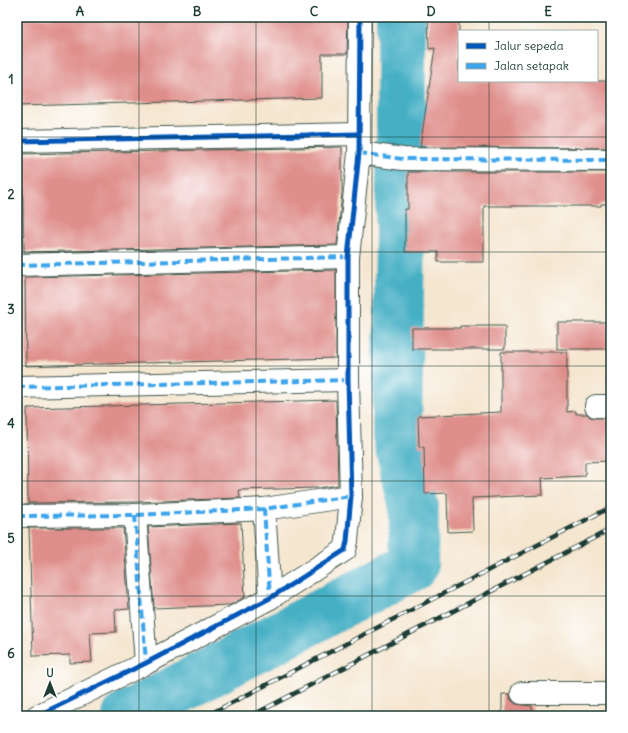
<svg xmlns="http://www.w3.org/2000/svg" width="628" height="733" viewBox="0 0 628 733" font-family="Delius,sans-serif">
  <rect width="100%" height="100%" fill="#fff"/>
  <filter id="ink" filterUnits="userSpaceOnUse"><feTurbulence type="fractalNoise" baseFrequency=".025" numOctaves="2"/><feDisplacementMap in="SourceGraphic" scale="8" xChannelSelector="R" yChannelSelector="G"/><feConvolveMatrix kernelMatrix="1 2 1 2 8 2 1 2 1" color-interpolation-filters="sRGB"/></filter>
  <filter id="wash" filterUnits="userSpaceOnUse"><feTurbulence type="fractalNoise" baseFrequency=".012" numOctaves="4" result="noise"/><feDisplacementMap in="SourceGraphic" scale="16" xChannelSelector="R" yChannelSelector="G"/><feGaussianBlur stdDeviation="0.9" result="paint"/><feColorMatrix in="noise" values="0 0 0 0 0 0 0 0 0 0 0 0 0 0 0 0 0 1.4 0 .05"/><feComposite in="paint" operator="in"/></filter>
  <g filter="url(#wash)">
    <rect width="100%" height="100%" fill="#f5e6d0"/>
    <g fill="none" stroke-linecap="round" stroke-linejoin="round">
      <polyline stroke="#45afc4" stroke-width="50" points="127,716 413,566 414,507 397,435 401,165 401,17"/>
    </g>
    <g id="blocks">
      <g fill="#df8f8b">
        <polygon points="59,17 348,17 347,54 322,54 322,98 17,106 17,19"/>
        <polygon points="428,17 459,17 459,81 611,81 611,148 420,147 435,48 429,49"/>
        <polygon points="342,147 342,192 337,245 24,252 22,154"/>
        <polygon points="408,172 611,172 611,204 601,204 601,206 484,206 484,262 438,262 438,252 405,252 405,209 408,209"/>
        <polygon points="336,270 336,358 26,366 25,277"/>
        <rect x="557" y="322" width="54" height="27"/>
        <polygon points="460,326 505,326 505,349 412,349 412,328 460,328"/>
        <polygon points="501,352 567,352 567,412 576,411 576,414 587,414 590,417 596,418 611,418 611,461 585,462 585,476 542,478 543,495 472,498 473,531 448,532 447,493 425,494 424,447 419,447 418,416 501,412"/>
        <polygon points="336,400 338,485 318,488 239,490 240,498 135,502 28,503 27,408"/>
        <polygon points="241,523 245,597 230,605 154,608 148,527"/>
        <polygon points="29,528 123,528 129,609 115,610 116,632 90,633 92,662 70,663 70,655 33,656"/>
        <polygon points="502,694 510,694 511,700 516,704 532,706 532,716 502,716"/>
      </g>
    </g>
  </g>
  <g filter="url(#ink)">
    <use href="#blocks" fill-opacity="0" stroke="#3f564b" stroke-width="1"/>
    <g fill="none" stroke-linecap="round" stroke-linejoin="round">
      <g stroke="#3f564b" stroke-width="24">
        <g id="street">
          <polyline points="17,141 358,134"/>
          <polyline points="359,153 403,159 611,160"/>
          <polyline points="17,265 348,257"/>
          <polyline points="17,387 348,380"/>
          <polyline points="596,406 611,406"/>
          <polyline points="264,509 270,598"/>
          <polyline points="135,515 146,663"/>
          <polyline points="17,516 135,515 264,509 351,496"/>
          <polyline points="522,693 611,693"/>
          <polyline points="37,716 146,663 270,598 345,550 347,541 351,496 348,380 348,257 359,153 360,17"/>
        </g>
      </g>
      <use href="#street" stroke="#fff" stroke-width="22"/>
      <g stroke="#1f3d34" stroke-width="4.5">
        <g id="rail">
          <polyline points="206,716 611,507"/>
          <polyline points="251,716 611,529"/>
        </g>
      </g>
      <use href="#rail" stroke="#fff" stroke-width="3" stroke-dasharray="9" stroke-linecap="butt"/>
      <g stroke="#3da4eb" stroke-width="4" stroke-dasharray="8 4" stroke-linecap="butt">
        <polyline points="359,153 403,159 611,160"/>
        <polyline points="17,265 348,257"/>
        <polyline points="17,387 348,380"/>
        <polyline points="264,509 270,598"/>
        <polyline points="135,515 146,663"/>
        <polyline points="17,516 135,515 264,509 351,496"/>
      </g>
      <g stroke="#fff" stroke-width="8">
        <g id="cycleway">
          <polyline points="17,141 358,134"/>
          <polyline points="37,716 146,663 270,598 345,550 347,541 351,496 348,380 348,257 359,153 360,17"/>
        </g>
      </g>
      <use href="#cycleway" stroke="#0057b8" stroke-width="5"/>
    </g>
  </g>
  <path fill="none" stroke="#1f3d34" stroke-width="1" stroke-opacity="0.55" d="M139,17V716M256,17V716M372,17V716M489,17V31M489,81V716M17,137H611M17,252H611M17,366H611M17,481H611M17,596H611"/>
  <rect width="628" height="733" fill="none" stroke="#fff" stroke-width="44"/>
  <rect x="458" y="30" width="140" height="52" fill="#ffffff" stroke="#a5b1ae"/>
  <rect x="466" y="43" width="20" height="6" fill="#0057b8" stroke="#a5b1ae"/>
  <text x="494" y="50" font-size="12" fill="#1f3d34">Jalur sepeda</text>
  <rect x="466" y="63" width="20" height="6" fill="#3da4eb" stroke="#a5b1ae"/>
  <text x="494" y="70" font-size="12" fill="#1f3d34">Jalan setapak</text>
  <g transform="translate(50 683)" stroke="#ffffff" stroke-width="3" paint-order="stroke">
  <path d="M0-3L7 15L0 10L-7 15Z" fill="#1f3d34"/>
  <text y="-6" font-size="11" font-weight="bold" text-anchor="middle" fill="#1f3d34">U</text>
  </g>
  <rect x="22" y="22" width="584" height="689" fill="none" stroke="#1f3d34" stroke-width="1.5"/>
  <g font-size="13" text-anchor="middle" font-weight="bold" fill="#1f3d34">
    <text x="80" y="16">A</text>
    <text x="197" y="16">B</text>
    <text x="314" y="16">C</text>
    <text x="431" y="16">D</text>
    <text x="548" y="16">E</text>
    <text x="11" y="84">1</text>
    <text x="11" y="199">2</text>
    <text x="11" y="314">3</text>
    <text x="11" y="428">4</text>
    <text x="11" y="543">5</text>
    <text x="11" y="658">6</text>
  </g>
</svg>
